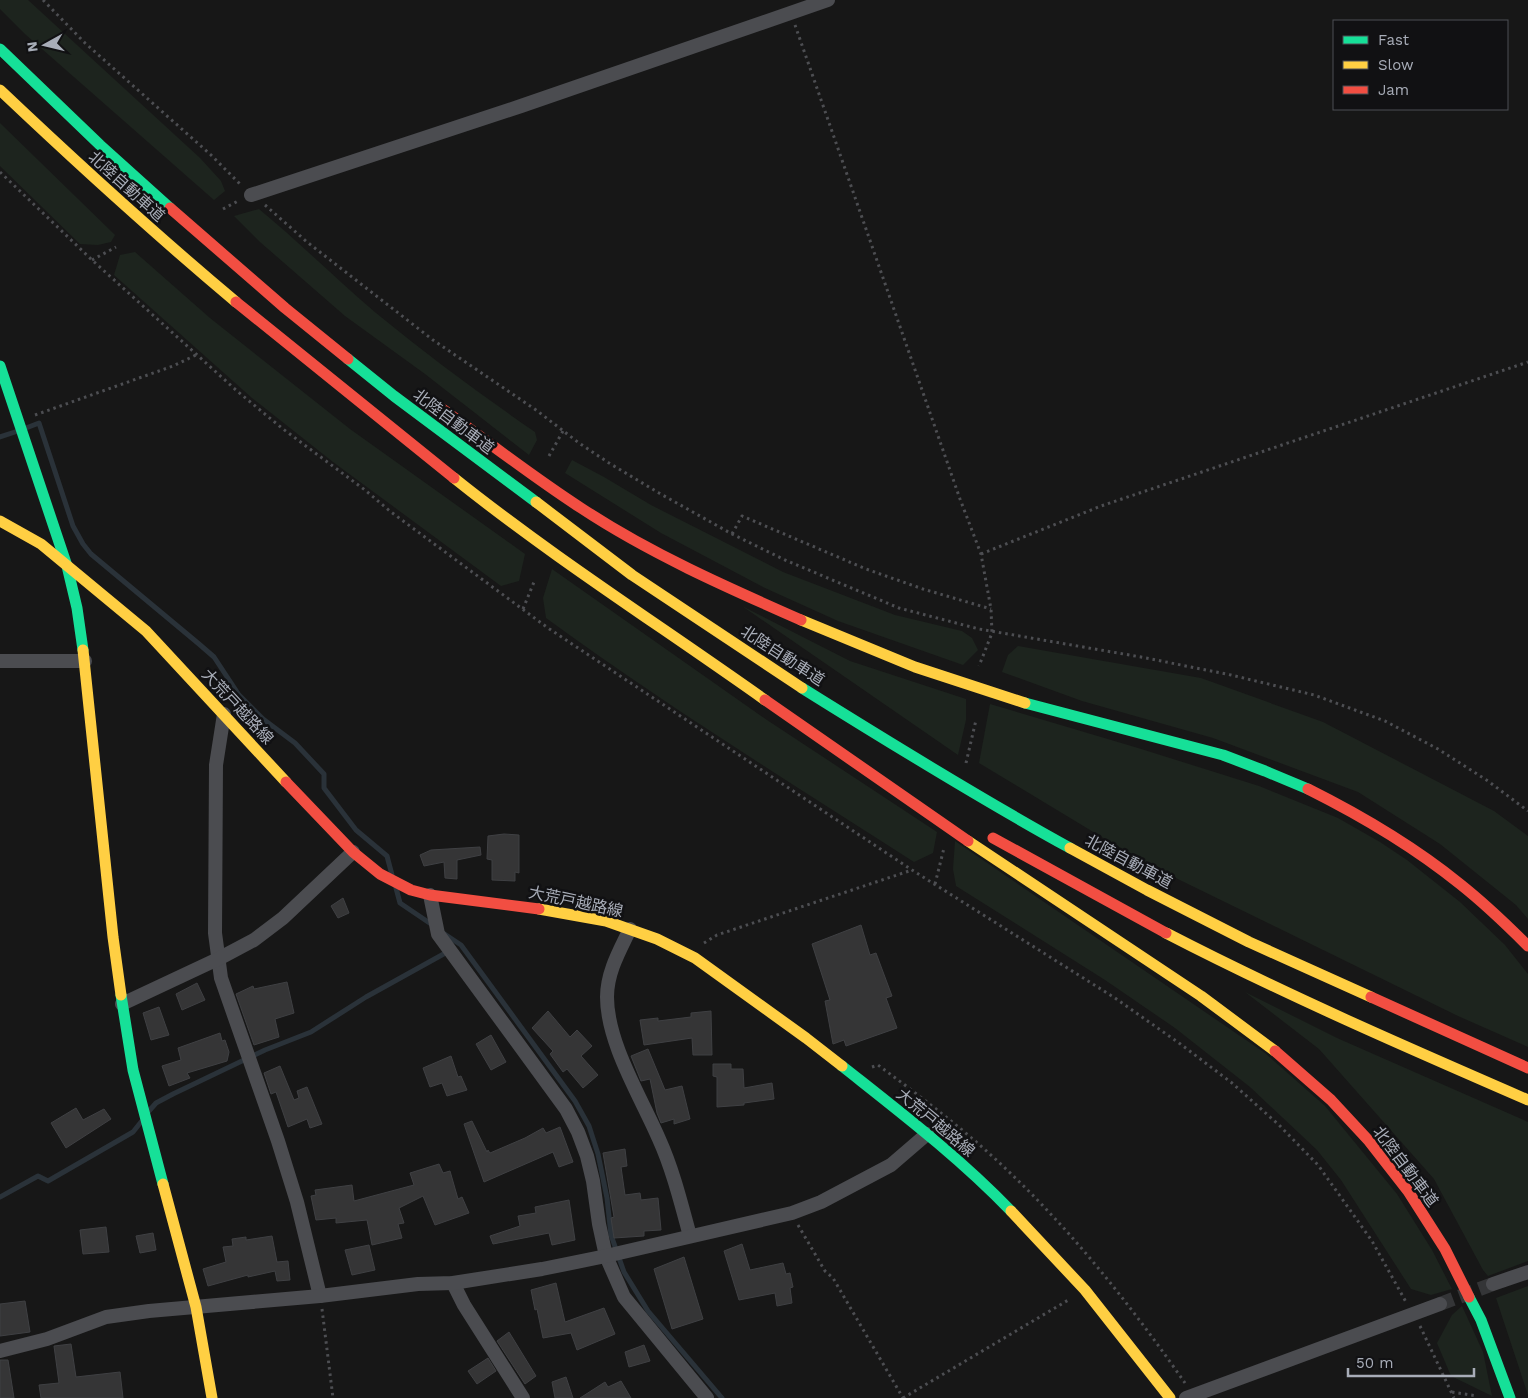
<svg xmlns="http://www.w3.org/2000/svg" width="1528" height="1398" viewBox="0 0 1528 1398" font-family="'Work Sans','Noto Sans JP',sans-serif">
  <rect width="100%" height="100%" fill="#171717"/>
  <g fill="#1d241e">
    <polygon points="0,0 28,0 200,158 221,181 225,191 214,200 25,34 0,9"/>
    <polygon points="0,123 115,235 111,242 98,245 80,244 0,166"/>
    <path d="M259,209C299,242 336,279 376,313C427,355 480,394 535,432L537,440L529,455L425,374L345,316L260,242L234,216Z"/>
    <polygon points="135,252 210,318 350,429 525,554 519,581 501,586 333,462 252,398 114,275 120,255"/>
    <polygon points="572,460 604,477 651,505 783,572 895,615 962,631 972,638 978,650 963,665 838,621 765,588 661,533 565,473"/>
    <path d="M552,569L767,720L937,832L933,853L914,862C791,783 665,705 546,618L543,598Z"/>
    <polygon points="742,606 850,661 966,699 966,720 958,755"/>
    <polygon points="1018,646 1201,678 1323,722 1494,811 1528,836 1528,919 1516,905 1440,844 1358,792 1213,738 1082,701 1002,672 1008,655"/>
    <polygon points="990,704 1138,748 1259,786 1338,818 1380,842 1407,860 1460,902 1505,945 1528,974 1528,1047 1458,1016 1143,862 979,763"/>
    <polygon points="955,841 1265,1053 1325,1106 1397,1194 1432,1250 1452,1289 1431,1295 1411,1289 1341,1180 1317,1150 1250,1087 1175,1028 1105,980 956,886 953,869"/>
    <polygon points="1245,992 1337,1038 1528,1122 1528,1261 1488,1276 1483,1270 1434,1179 1319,1049"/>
    <polygon points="1528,1286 1528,1395 1496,1298"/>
    <polygon points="1462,1306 1483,1352 1492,1396 1451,1376 1437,1343 1452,1315"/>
  </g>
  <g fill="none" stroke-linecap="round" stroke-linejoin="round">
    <g stroke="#2a3239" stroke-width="5">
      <polyline points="26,428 39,423 73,526 83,544 91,554 199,644 214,657 239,695 263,719 295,743 324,774 324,788 356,830 387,856 392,875"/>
      <polyline points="0,437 18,431"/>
      <polyline points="396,888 400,903 434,926"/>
      <polyline points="443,933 461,945 575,1101 589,1126 598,1154 607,1198 611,1235 624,1272 648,1311 722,1398"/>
      <polyline points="149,1111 156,1103 173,1094 265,1050 311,1032 366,997 449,951"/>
      <polyline points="0,1197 38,1176 48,1181 133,1132 141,1122"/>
    </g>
  </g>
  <g fill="#353536" stroke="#3f4043">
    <polygon points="504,834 519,835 519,873 515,872 515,881 492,880 492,860 487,859 488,836"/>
    <polygon points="480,847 481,855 457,860 457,879 445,878 444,862 424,866 420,855 431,850"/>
    <polygon points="343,898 349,913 338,918 331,906"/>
    <polygon points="861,925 870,955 876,953 892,996 886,998 897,1028 846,1046 844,1040 833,1044 825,1001 830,1000 812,944"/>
    <polygon points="287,982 294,1013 275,1019 279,1037 254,1045 236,994 253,986 254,989"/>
    <polygon points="197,983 205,1000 182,1010 176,994"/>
    <polygon points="159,1007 169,1035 151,1040 143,1013"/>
    <polygon points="548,1011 570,1037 577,1030 592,1046 581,1056 598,1075 583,1088 567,1069 563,1072 550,1054 553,1051 532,1028"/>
    <polygon points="711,1011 712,1055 693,1055 692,1038 644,1045 640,1020 658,1018 658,1021 691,1017 691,1013"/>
    <polygon points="220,1033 222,1041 225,1040 229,1052 227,1061 187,1073 190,1078 169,1086 162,1066 181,1060 178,1048"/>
    <polygon points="491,1035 506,1062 491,1070 476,1044"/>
    <polygon points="648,1049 665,1090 682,1086 690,1119 674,1124 674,1119 661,1123 657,1113 650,1079 641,1081 631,1056"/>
    <polygon points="451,1056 458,1077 461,1076 467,1090 447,1096 442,1083 430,1087 423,1068"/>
    <polygon points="713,1064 731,1064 731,1069 743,1069 744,1088 772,1083 774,1099 744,1103 744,1105 717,1107 717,1077 713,1076"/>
    <polygon points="280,1066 294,1100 299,1098 297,1091 307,1087 322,1124 310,1128 307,1119 288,1127 276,1092 271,1094 264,1073"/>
    <polygon points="76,1108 83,1120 104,1109 111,1119 66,1148 51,1123"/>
    <polygon points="472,1121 487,1152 488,1150 490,1153 525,1138 543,1128 546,1133 560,1127 573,1162 559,1167 553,1152 484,1182 464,1124"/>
    <polygon points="625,1149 627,1166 621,1167 625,1195 640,1193 641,1200 658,1198 661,1230 644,1231 644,1236 614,1238 611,1218 614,1217 603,1153"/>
    <polygon points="439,1164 443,1173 450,1171 458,1199 462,1197 469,1213 435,1225 423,1196 399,1208 404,1223 398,1224 402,1238 372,1245 367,1220 336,1223 336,1218 316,1220 311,1196 316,1195 315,1190 352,1185 354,1201 414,1185 410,1173"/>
    <polygon points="569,1200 575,1240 552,1245 549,1233 493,1244 490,1236 520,1226 518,1216 536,1213 535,1207"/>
    <polygon points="106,1227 109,1252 83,1254 80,1230"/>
    <polygon points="153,1233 156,1250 140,1253 136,1236"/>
    <polygon points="272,1236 277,1262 288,1261 290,1280 277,1281 275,1271 248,1277 248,1275 208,1286 203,1269 226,1262 223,1247 233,1246 232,1239 246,1237 246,1240"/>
    <polygon points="742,1244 750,1270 783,1263 786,1274 790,1273 793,1287 790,1288 792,1303 777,1306 775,1293 739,1300 724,1251"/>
    <polygon points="369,1245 375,1270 352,1275 345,1250"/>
    <polygon points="684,1257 703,1319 672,1329 654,1269"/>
    <polygon points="556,1283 565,1322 604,1308 615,1334 577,1350 571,1333 543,1338 537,1309 535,1310 531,1290"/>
    <polygon points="25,1301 30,1332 0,1336 0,1304"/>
    <polygon points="509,1332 536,1376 525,1384 497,1341"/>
    <polygon points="71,1344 76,1377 120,1372 123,1398 41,1398 39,1385 59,1383 54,1346"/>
    <polygon points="644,1345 650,1361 629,1367 625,1352"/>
    <polygon points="488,1358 496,1371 477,1384 468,1371"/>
    <polygon points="0,1360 8,1360 14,1398 0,1398"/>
    <polygon points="566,1377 573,1398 555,1398 552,1382"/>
    <polygon points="621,1381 631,1398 580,1398 605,1382 608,1387"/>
  </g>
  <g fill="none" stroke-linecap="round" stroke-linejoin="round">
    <polyline stroke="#343537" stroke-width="14" stroke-dasharray="14 7" stroke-linecap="butt" points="1440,1304 1493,1284"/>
    <g stroke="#4d4e52" stroke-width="3" stroke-dasharray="2.5 4" stroke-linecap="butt">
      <polyline points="43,0 85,43 211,155 241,185"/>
      <polyline points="795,25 960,499 981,554 991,609 992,633 979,666"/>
      <polyline points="0,172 92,260 237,391 283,429 365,490 391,512 548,628 912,870 1115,998 1179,1043 1232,1083 1279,1125 1318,1165 1372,1241 1406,1302"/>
      <polyline points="265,205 307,242 433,340 536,410 579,443 609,463 659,493 732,534 785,560 899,608 979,629 1141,657 1231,675 1314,695 1385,721 1438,749 1488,781 1528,811"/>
      <polyline points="223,209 238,201"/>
      <polyline points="92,260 116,247"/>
      <polyline points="35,415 173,366 196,355"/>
      <polyline points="549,456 563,431"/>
      <polyline points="732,534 742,516 866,569 923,589 991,609"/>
      <polyline points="981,554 1101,506 1528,362"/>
      <polyline points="523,609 534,582"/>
      <polyline points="966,763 976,720"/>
      <polyline points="935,884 944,848"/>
      <polyline points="704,943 717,935 912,870"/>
      <path d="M872,1067L878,1065C921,1097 965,1130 1005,1168C1073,1232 1132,1307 1185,1383"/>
      <polyline points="798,1225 825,1271 833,1278 903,1398"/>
      <polyline points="322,1309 333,1398"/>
      <polyline points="1420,1326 1454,1398"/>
      <polyline points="1452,1392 1477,1396"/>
      <polyline points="903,1398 1070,1299"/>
    </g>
    <g stroke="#4b4c50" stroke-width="14">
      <polyline points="251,195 521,106 828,0"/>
      <polyline points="0,661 85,661"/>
      <polyline points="224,714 216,765 215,933 221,978 278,1141 297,1202 320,1296"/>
      <polyline points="430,895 438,934 566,1109 578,1132 587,1156 593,1181 599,1224 606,1256 624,1297 707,1398"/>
      <path d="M630,929C620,950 607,972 607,997C607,1043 641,1097 659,1139C673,1170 681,1203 690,1236"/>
      <polyline points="122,1004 220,958 254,940 283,918 353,852"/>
      <polyline points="453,1283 464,1305 523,1398"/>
      <polyline points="1493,1284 1528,1272"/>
      <polyline points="0,1351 47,1339 106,1317 149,1311 320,1296 418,1284 453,1283 542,1269 606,1256 792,1213 821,1202 891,1165 927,1134"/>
      <polyline points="1186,1398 1440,1304"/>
    </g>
    <g stroke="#16e098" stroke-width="11">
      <polyline points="0,49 100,145 170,208"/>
      <polyline points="348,359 394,396 536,502"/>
      <polyline points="0,366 67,566 77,608 83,650"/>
      <path d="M802,688C890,743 979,798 1070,848"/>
      <polyline points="1025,703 1223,755 1265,771 1308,789"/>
      <polyline points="121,995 133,1070 163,1184"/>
      <path d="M842,1066C900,1112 959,1157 1011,1211"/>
      <polyline points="1469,1297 1481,1320 1510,1398"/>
    </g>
    <g stroke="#ffcf43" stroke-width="11">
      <path d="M0,90C77,163 155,234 236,302"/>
      <path d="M454,478C554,558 661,626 765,700"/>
      <polyline points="536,502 632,575 802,688"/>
      <polyline points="0,521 41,544 146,631 286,782"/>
      <polyline points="801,620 915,667 1025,703"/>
      <polyline points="83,650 113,937 121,995"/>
      <polyline points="968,841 1201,996 1275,1051"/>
      <polyline points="1070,848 1147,890 1249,942 1371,997"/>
      <polyline points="539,909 606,921 657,939 695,958 806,1038 842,1066"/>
      <path d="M1166,933C1284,994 1406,1047 1528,1100"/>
      <polyline points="163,1184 196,1307 212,1398"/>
      <polyline points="1011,1211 1085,1290 1170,1398"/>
    </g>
    <g stroke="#f24e42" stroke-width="11">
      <polyline points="170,208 285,308 348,359"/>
      <polyline points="236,302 454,478"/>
      <path d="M441,408C487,441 533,477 581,508C649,553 726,587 801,620"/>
      <polyline points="765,700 968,841"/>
      <polyline points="286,782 353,852 380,874 411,890 430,895 539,909"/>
      <path d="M1308,789C1362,816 1413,846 1460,884C1484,903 1506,924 1528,946"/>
      <polyline points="993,838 1166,933"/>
      <polyline points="1371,997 1528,1068"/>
      <polyline points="1275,1051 1331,1100 1369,1141 1408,1191 1445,1249 1469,1297"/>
    </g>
  </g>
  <g text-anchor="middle" stroke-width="5" stroke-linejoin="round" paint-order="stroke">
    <g font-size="16" fill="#a8adb8" stroke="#111113">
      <text transform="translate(127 186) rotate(42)" y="6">北陸自動車道</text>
      <text transform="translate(454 421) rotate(37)" y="6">北陸自動車道</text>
      <text transform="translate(783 655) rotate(33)" y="6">北陸自動車道</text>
      <text transform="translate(238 706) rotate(47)" y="6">大荒戸越路線</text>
      <text transform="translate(1129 861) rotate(28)" y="6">北陸自動車道</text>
      <text transform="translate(576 901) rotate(12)" y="6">大荒戸越路線</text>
      <text transform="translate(936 1122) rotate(40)" y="6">大荒戸越路線</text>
      <text transform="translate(1406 1166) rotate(53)" y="6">北陸自動車道</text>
    </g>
  </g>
  <rect x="1333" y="20" width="175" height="90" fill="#111113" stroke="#4d4f55"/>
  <rect x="1343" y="36" width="25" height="8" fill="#16e098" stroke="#4d4f55"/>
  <text x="1378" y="45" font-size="15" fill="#a8adb8">Fast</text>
  <rect x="1343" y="61" width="25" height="8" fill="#ffcf43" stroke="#4d4f55"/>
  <text x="1378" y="70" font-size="15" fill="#a8adb8">Slow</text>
  <rect x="1343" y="86" width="25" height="8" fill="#f24e42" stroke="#4d4f55"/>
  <text x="1378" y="95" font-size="15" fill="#a8adb8">Jam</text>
  <g transform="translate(45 45) rotate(262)" stroke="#111113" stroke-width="4" paint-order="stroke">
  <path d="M0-4L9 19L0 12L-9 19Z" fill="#a8adb8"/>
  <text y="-8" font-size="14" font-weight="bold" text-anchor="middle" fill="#a8adb8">N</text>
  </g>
  <path d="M1348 1368v8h126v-8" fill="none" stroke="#a8adb8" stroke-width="2.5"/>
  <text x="1356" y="1368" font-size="15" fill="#a8adb8" stroke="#111113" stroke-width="4" paint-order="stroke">50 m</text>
</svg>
